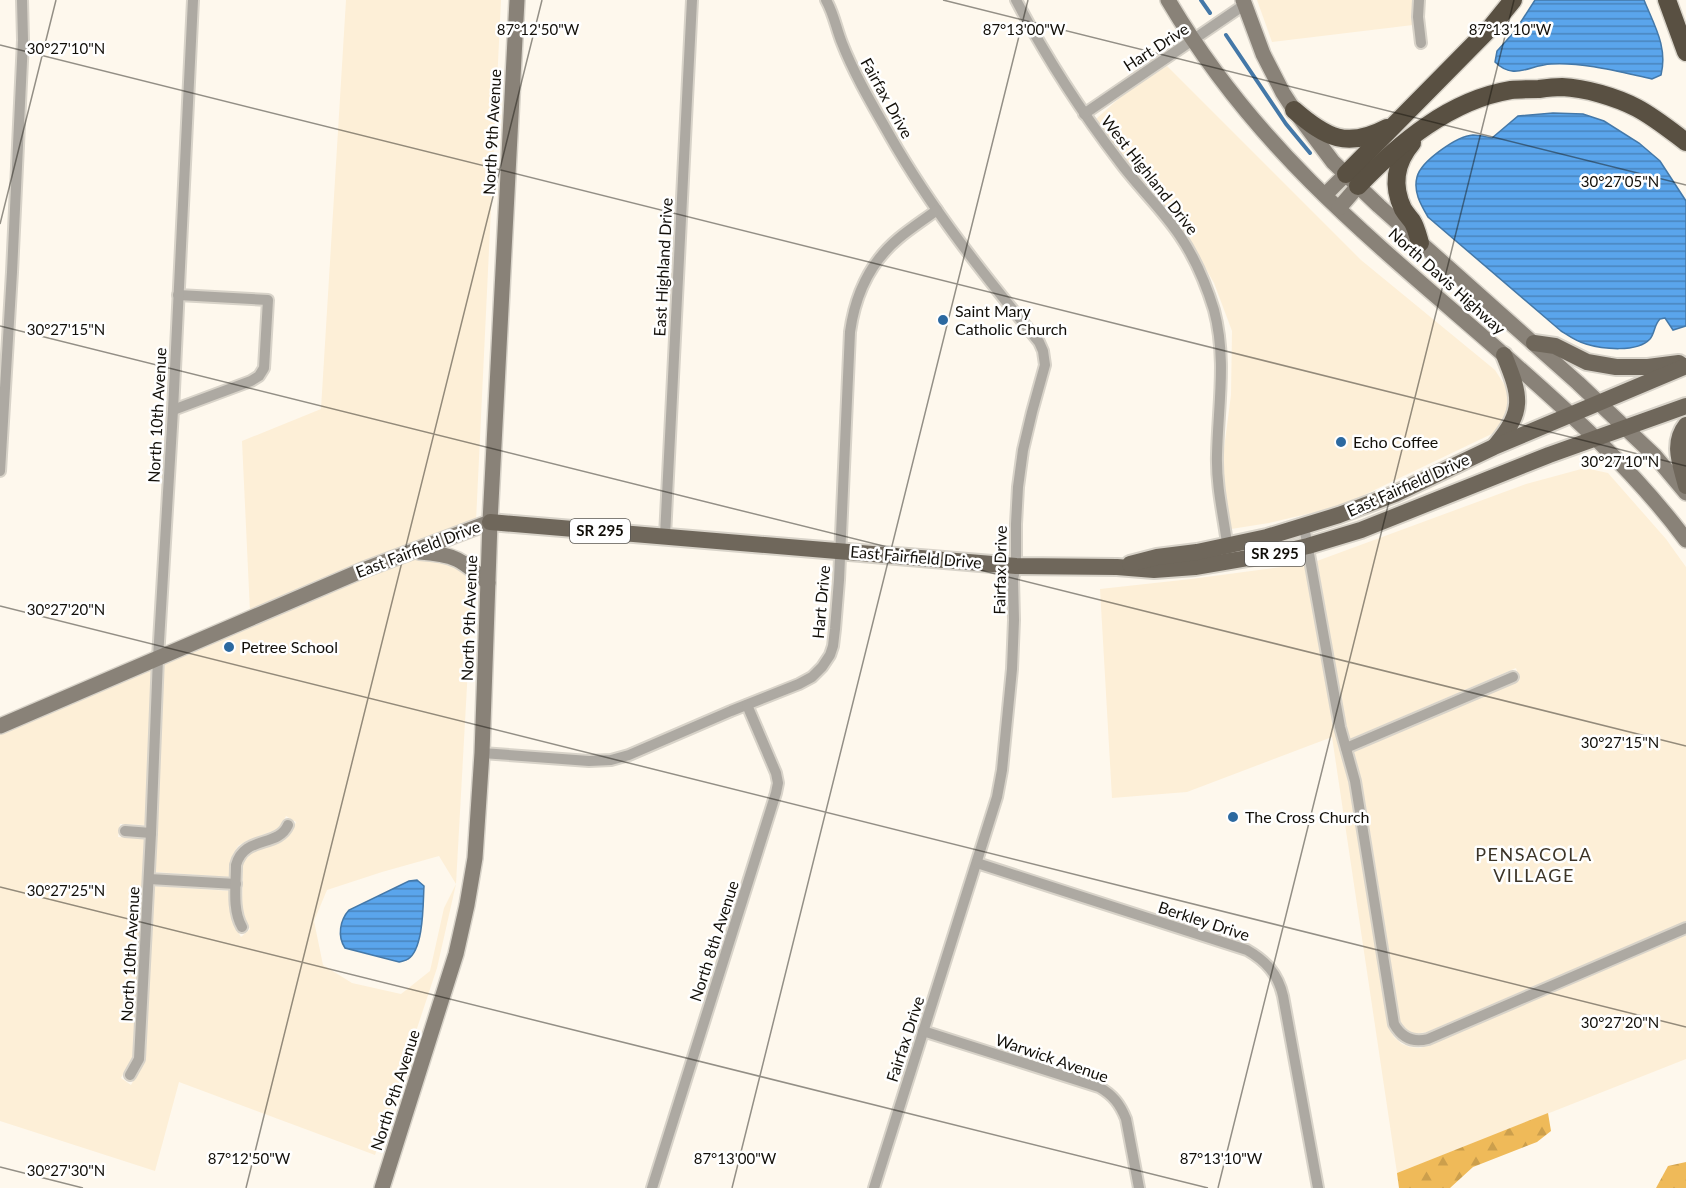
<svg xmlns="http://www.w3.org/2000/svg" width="1686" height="1188" viewBox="0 0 1686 1188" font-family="Lato,sans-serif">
  <defs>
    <pattern id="forest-firs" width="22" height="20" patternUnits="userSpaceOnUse" patternTransform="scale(1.5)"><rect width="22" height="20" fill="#efba59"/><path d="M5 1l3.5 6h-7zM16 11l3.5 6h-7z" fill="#cc9f4c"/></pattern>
    <pattern id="water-rules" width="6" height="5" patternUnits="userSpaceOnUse" patternTransform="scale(1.5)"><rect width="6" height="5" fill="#5aa5ec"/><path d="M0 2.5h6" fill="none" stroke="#4985bd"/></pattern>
  </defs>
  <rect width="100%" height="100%" fill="#fef8ed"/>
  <g fill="#fdefd7" fill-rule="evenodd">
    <polygon points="346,0 501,0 476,521 413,544 408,544 408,546 250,612 242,441 321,409"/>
    <polygon points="1257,0 1413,0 1413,25 1272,42"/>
    <polygon points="1167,66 1361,260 1495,370 1511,395 1510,412 1500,430 1341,506 1269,523 1231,529 1224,483 1223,456 1231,395 1232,331 1214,283 1183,229 1125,159 1096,119 1125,93"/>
    <polygon points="1585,468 1608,473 1666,539 1686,567 1686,921 1427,1032 1414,1034 1407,1031 1400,1022 1368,819 1361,779 1354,752 1520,680 1516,668 1350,739 1346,725 1317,561 1526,484"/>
    <path d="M414,558L448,562L473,578L456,884L437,968L375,1155L179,1082L155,1171L0,1121V733L152,668L145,825L120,824L118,837L145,839L133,1057L121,1078L131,1085L145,1059L154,886L230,891V909L233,923L241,937L250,929L244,918L242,906L243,861L250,853L284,840L291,833L296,822L286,816L281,826L278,829L246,841L238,846L232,857L230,877L155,872L164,663L365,577ZM439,856L456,884L444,908L430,971L401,994L352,983L323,965L314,921L327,890L382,872Z"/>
    <polygon points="1305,564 1335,729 1349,783 1388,1026 1394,1037 1402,1044 1410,1047 1420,1048 1430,1045 1686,935 1686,1059 1397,1173 1332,737 1187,792 1112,798 1100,589 1191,579"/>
  </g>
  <g fill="url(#forest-firs)">
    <polygon points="1548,1113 1551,1131 1537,1142 1473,1167 1450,1188 1399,1188 1397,1173"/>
    <polygon points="1686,1162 1686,1188 1656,1188 1668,1166"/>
  </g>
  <g fill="url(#water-rules)" stroke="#4478a8" stroke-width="1.5">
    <path d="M1535,0H1644C1654,25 1668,47 1661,75L1652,79C1620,72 1584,62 1551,64C1529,65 1514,81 1495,62L1497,51L1515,31Z"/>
    <path d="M1553,113L1583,114L1604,121L1639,143L1660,161L1686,201V326L1673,330L1665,318L1660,319C1654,325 1655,333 1650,339C1637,353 1602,349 1586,344C1577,342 1569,336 1561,331L1428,217C1421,205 1413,192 1417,177C1421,161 1457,136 1473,135C1479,135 1486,137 1492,138L1518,116Z"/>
    <path d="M417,880L424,886C423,903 424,949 408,959C406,961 402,961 399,962L345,948C337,936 340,920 349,910L409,881Z"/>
  </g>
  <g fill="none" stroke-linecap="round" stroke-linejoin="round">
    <g stroke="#4478a8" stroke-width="4">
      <polyline points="1201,0 1210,13"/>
      <polyline points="1226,35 1286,124 1310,153"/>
    </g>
    <g stroke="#d8d3c9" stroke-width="14">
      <g id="minor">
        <path d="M826,0C834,14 836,28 842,43C854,74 873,106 890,136C932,210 985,276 1039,342L1043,351L1045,365L1032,412L1023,450L1018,487L1016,524V566L1013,579L1014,620L1012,669L1002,770L997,797L874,1188"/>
        <path d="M1016,0C1046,57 1080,110 1119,161C1138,187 1162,209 1180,236C1195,258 1206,284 1214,310C1227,359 1218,406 1217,455C1216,487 1224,518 1228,550"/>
        <polyline points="1419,0 1418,17 1421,43"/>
        <polyline points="1084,114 1244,5"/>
        <polyline points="173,410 251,381 259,376 264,368 268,300 178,295"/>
        <polyline points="0,471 12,272 23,40 22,0"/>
        <path d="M1304,526L1340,727L1355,781L1394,1024C1402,1038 1413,1043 1428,1039L1686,928"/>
        <polyline points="665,536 692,0"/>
        <polyline points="1346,748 1513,677"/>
        <path d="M482,753L589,761L611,760L629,755L731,711L799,684L812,677L822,667L830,655L833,646L835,629L839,580L850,332C855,296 870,262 899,238C911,228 925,219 937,210"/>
        <polyline points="125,831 151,833"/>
        <path d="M977,863L1247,950C1266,961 1278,974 1283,996L1318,1188"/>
        <polyline points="149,879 236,884"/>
        <path d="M242,927C232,910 236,885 236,865C244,835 278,848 288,825"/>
        <path d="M923,1031L1099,1087C1113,1095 1120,1104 1126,1119L1139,1188"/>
        <polyline points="130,1075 139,1059 151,833 158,658 173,410 193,0"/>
        <polyline points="652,1188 776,793 778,783 776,773 747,705"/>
      </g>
    </g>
    <g stroke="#d8d3c9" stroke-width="18">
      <g id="secondary">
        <path d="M1168,0C1207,66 1257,128 1311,182C1372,243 1439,298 1504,355C1569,412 1634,470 1686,540"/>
        <polyline points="1243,0 1263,54 1283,93 1294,110 1333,162 1379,206 1578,383 1655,456 1686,493"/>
        <polyline points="1325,195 1346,174"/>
        <polyline points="1339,208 1358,186"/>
        <path d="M419,552C455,554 462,560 488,583"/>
        <polyline points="0,726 363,570 490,522"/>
        <polyline points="382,1188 456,954 467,905 475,858 482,753 490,522 517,0"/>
      </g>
    </g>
    <g stroke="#d8d3c9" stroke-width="20">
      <g id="primary">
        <polyline points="1534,343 1555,346 1587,362 1616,367 1648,367 1679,363"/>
        <path d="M1686,425C1671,444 1681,465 1686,486"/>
        <path d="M1495,446C1525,410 1521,397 1504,355"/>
        <polyline points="490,522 1016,566 1117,567 1154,570 1195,567 1277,553 1308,546 1361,530 1549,455 1686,406"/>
        <polyline points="1130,564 1157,557 1197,552 1267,537 1339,515 1395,494 1494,447 1686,366"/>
      </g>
    </g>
    <g stroke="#d8d3c9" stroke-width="21">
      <g id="motorway">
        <polyline points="1667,0 1686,52"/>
        <path d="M1294,110C1326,138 1347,149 1387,128"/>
        <path d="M1412,143C1395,163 1392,186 1403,209C1406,214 1409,217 1412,221C1416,227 1418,236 1420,243"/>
        <polyline points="1346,174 1492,26 1513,0"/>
        <path d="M1358,186C1399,143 1450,100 1511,90C1520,89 1530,89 1539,89C1546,88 1554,87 1562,87C1585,88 1616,97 1637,108C1654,117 1670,130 1686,142"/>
      </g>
    </g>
    <use href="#minor" stroke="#ada9a2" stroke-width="10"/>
    <use href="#secondary" stroke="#898278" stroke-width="15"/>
    <use href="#primary" stroke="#6f675b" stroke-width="16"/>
    <use href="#motorway" stroke="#595042" stroke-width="18"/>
  </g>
  <path fill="none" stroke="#120f09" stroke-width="1.5" stroke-opacity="0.45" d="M943,0L1686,185M0,45L1686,466M0,224L56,0M0,326L1686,746M0,606L1686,1027M0,887L1208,1188M0,1167L83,1188M246,1188L542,0M732,1188L1028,0M1218,1188L1514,0"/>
  <g fill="#2c69a0" stroke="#fff" stroke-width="2">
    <circle cx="943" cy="320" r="6"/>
    <circle cx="1341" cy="442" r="6"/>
    <circle cx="229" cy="647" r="6"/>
    <circle cx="1233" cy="817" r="6"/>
  </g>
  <g text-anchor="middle" stroke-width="5" stroke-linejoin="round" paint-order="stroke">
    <g fill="#fff" stroke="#595753" stroke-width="1.5">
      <rect x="570" y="519" width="60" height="24" rx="4.5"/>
      <rect x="1245" y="542" width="60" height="24" rx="4.5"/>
    </g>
    <g font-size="15" font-weight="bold" fill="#120f09">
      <text x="600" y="536">SR 295</text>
      <text x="1275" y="559">SR 295</text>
    </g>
    <g font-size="16" fill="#120f09" stroke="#fff">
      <text transform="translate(1156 47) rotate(-33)" y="6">Hart Drive</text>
      <text transform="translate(887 98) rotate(61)" y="6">Fairfax Drive</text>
      <text transform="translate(492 132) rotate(-87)" y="6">North 9th Avenue</text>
      <text transform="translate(1150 175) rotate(52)" y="6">West Highland Drive</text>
      <text transform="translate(663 267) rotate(-87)" y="6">East Highland Drive</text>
      <text transform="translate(1447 281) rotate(42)" y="6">North Davis Highway</text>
      <text transform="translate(157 415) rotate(-87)" y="6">North 10th Avenue</text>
      <text transform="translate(1408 485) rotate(-24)" y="6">East Fairfield Drive</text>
      <text transform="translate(418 549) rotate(-21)" y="6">East Fairfield Drive</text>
      <text transform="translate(916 557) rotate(5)" y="6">East Fairfield Drive</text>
      <text transform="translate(1000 570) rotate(-89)" y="6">Fairfax Drive</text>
      <text transform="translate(821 602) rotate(-85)" y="6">Hart Drive</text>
      <text transform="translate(469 618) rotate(-88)" y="6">North 9th Avenue</text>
      <text transform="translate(1204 921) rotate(18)" y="6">Berkley Drive</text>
      <text transform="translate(714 941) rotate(-72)" y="6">North 8th Avenue</text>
      <text transform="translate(130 954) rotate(-87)" y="6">North 10th Avenue</text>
      <text transform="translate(905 1039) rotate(-72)" y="6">Fairfax Drive</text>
      <text transform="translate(1052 1058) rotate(19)" y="6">Warwick Avenue</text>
      <text transform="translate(395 1090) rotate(-72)" y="6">North 9th Avenue</text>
    </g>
    <g font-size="16" fill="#120f09" stroke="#fff" text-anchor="start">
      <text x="955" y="317">Saint Mary<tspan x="955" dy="18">Catholic Church</tspan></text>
      <text x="1353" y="448">Echo Coffee</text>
      <text x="241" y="653">Petree School</text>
      <text x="1245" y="823">The Cross Church</text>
    </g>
    <g font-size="18" letter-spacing="1.5" fill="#3c3427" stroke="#fff">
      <text x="1534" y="861">PENSACOLA<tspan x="1534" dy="21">VILLAGE</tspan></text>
    </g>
  </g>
  <g font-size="15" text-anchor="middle" fill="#120f09" stroke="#fff" stroke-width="5" stroke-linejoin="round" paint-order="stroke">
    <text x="538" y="35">87°12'50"W</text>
    <text x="1024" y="35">87°13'00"W</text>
    <text x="1510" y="35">87°13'10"W</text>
    <text x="66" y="54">30°27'10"N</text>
    <text x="1620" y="187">30°27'05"N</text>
    <text x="66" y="335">30°27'15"N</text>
    <text x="1620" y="467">30°27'10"N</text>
    <text x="66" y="615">30°27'20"N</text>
    <text x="1620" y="748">30°27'15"N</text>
    <text x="66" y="896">30°27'25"N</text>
    <text x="1620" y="1028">30°27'20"N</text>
    <text x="249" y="1164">87°12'50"W</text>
    <text x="735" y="1164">87°13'00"W</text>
    <text x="1221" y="1164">87°13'10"W</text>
    <text x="66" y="1176">30°27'30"N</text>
  </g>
</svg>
